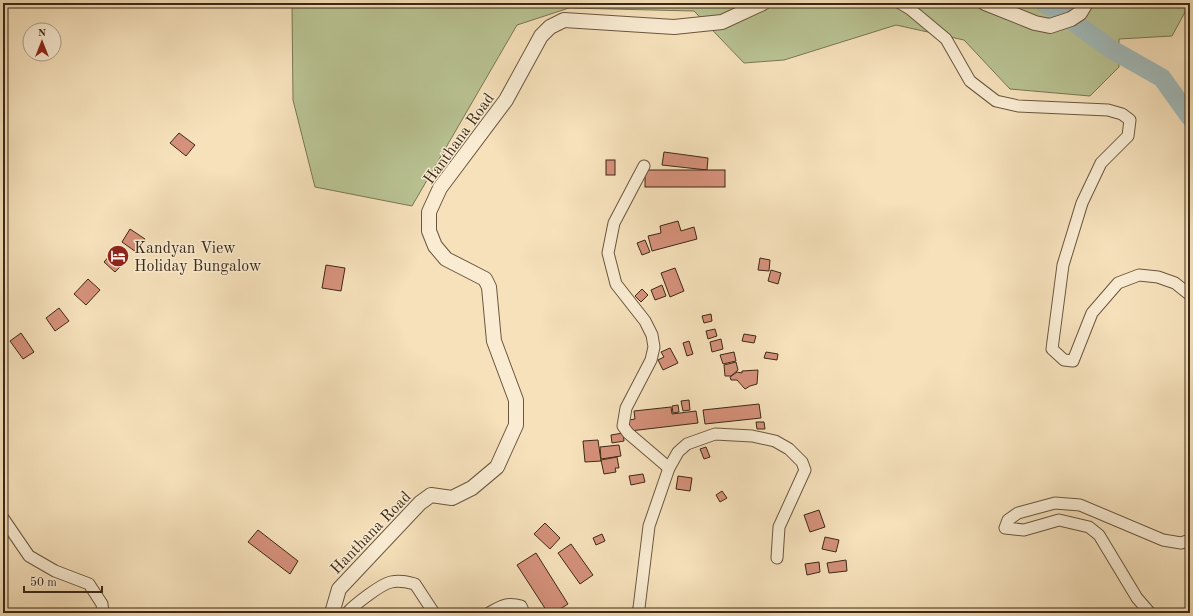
<svg xmlns="http://www.w3.org/2000/svg" width="1193" height="616" viewBox="0 0 1193 616" font-family="'Old Standard TT',serif">
  <rect width="100%" height="100%" fill="#f6e1bb"/>
  <filter id="stains"><feTurbulence type="fractalNoise" baseFrequency=".005" numOctaves="4"/><feColorMatrix values="0 0 0 0 .2 0 0 0 0 .09 0 0 0 0 .02 0 0 0 .5 -.17"/></filter>
  <radialGradient id="worn" r=".72"><stop offset=".6" stop-color="#630" stop-opacity="0"/><stop offset="1" stop-color="#630" stop-opacity=".3"/></radialGradient>
  <polygon fill="#b9c393" stroke="#7a7654" points="292,3 1190,3 1172,36 1119,39 1119,67 1090,96 1010,89 964,40 896,25 784,60 744,63 694,11 569,8 517,25 412,206 315,187 293,100"/>
  <g fill="none" stroke-linecap="round" stroke-linejoin="round">
    <polyline stroke="#a1bbbb" stroke-width="19" points="1044,3 1061,13 1111,49 1162,78 1190,117"/>
  </g>
  <g fill="#d5917b" stroke="#3c2815">
    <polygon points="179,133 195,145 186,156 170,143"/>
    <polygon points="664,152 708,158 707,170 662,165"/>
    <rect x="606" y="160" width="9" height="15"/>
    <rect x="645" y="170" width="80" height="17"/>
    <polygon points="678,221 681,231 694,227 697,239 652,251 648,236 661,233 660,226"/>
    <polygon points="130,229 145,239 136,252 122,242"/>
    <polygon points="645,240 650,252 642,255 637,243"/>
    <polygon points="111,254 123,264 115,272 104,262"/>
    <polygon points="760,258 770,260 769,271 758,270"/>
    <polygon points="326,265 345,268 341,291 322,288"/>
    <polygon points="675,268 684,291 670,297 661,273"/>
    <polygon points="771,270 781,273 778,284 768,281"/>
    <polygon points="88,279 100,290 86,305 74,294"/>
    <polygon points="662,285 666,296 655,300 651,290"/>
    <polygon points="642,289 648,295 641,302 635,296"/>
    <polygon points="59,308 69,321 55,331 46,318"/>
    <polygon points="711,314 712,321 704,323 702,316"/>
    <polygon points="715,329 717,336 708,339 706,331"/>
    <polygon points="21,333 34,352 23,359 10,341"/>
    <polygon points="744,334 756,336 754,343 742,341"/>
    <polygon points="721,339 723,349 712,352 710,342"/>
    <polygon points="689,341 693,354 687,356 683,343"/>
    <polygon points="670,348 678,363 663,370 658,360 664,357 661,352"/>
    <polygon points="734,352 736,361 723,364 720,355"/>
    <polygon points="766,352 778,354 777,360 764,358"/>
    <polygon points="736,362 738,370 731,376 725,376 724,365"/>
    <polygon points="758,370 757,384 750,386 745,389 737,380 731,380 730,377 737,372 742,373 742,371"/>
    <polygon points="689,400 690,410 683,411 681,401"/>
    <polygon points="759,404 761,418 705,424 703,410"/>
    <polygon points="678,405 679,412 673,413 672,406"/>
    <polygon points="671,407 672,414 696,411 698,423 630,431 629,420 635,419 634,411"/>
    <polygon points="756,422 764,422 765,429 757,429"/>
    <polygon points="623,433 624,441 612,443 611,435"/>
    <polygon points="598,440 601,461 585,462 583,441"/>
    <polygon points="619,445 621,456 601,459 600,447"/>
    <polygon points="706,447 710,457 704,459 700,449"/>
    <polygon points="617,457 619,468 615,468 616,472 604,474 601,460"/>
    <polygon points="643,474 645,482 631,485 629,476"/>
    <polygon points="678,476 692,478 690,491 676,489"/>
    <polygon points="722,491 727,498 720,502 716,495"/>
    <polygon points="819,510 825,527 810,532 804,515"/>
    <polygon points="545,523 560,538 550,549 534,534"/>
    <polygon points="258,530 298,561 290,574 248,542"/>
    <polygon points="602,534 605,541 596,545 593,538"/>
    <polygon points="825,537 839,540 836,552 822,549"/>
    <polygon points="571,544 593,575 580,584 558,553"/>
    <polygon points="536,553 568,604 554,613 548,613 517,565"/>
    <polygon points="846,560 847,571 829,573 827,563"/>
    <polygon points="819,562 820,572 807,575 805,564"/>
  </g>
  <g fill="none" stroke-linecap="round" stroke-linejoin="round">
    <g stroke="#6a563e" stroke-width="13">
      <g id="minor">
        <polyline points="900,3 910,9 946,39 970,81 996,101 1018,106 1108,110 1122,114 1130,120 1128,136 1101,163 1082,203 1063,265 1052,349 1064,360 1073,361 1092,313 1118,283 1139,275 1158,277 1175,283 1190,295"/>
        <polyline points="644,166 614,223 608,253 616,284 645,321 652,335 654,347 651,360 626,408 623,426 628,433 669,468"/>
        <polyline points="3,518 29,556 55,571 89,584 102,604 103,613"/>
        <path d="M347,613C354,605 381,584 391,582C400,580 407,582 415,584L434,613"/>
        <path d="M489,613C501,606 507,602 521,606L524,613"/>
        <polyline points="637,613 639,608 649,526 669,468 678,452 687,444 715,434 752,436 775,441 789,449 802,462 805,470 779,527 777,558"/>
        <polyline points="1150,613 1137,598 1099,535 1089,527 1059,520 1024,530 1005,528 1008,520 1018,513 1055,503 1080,505 1163,540 1181,543 1190,540"/>
      </g>
    </g>
    <g stroke="#6a563e" stroke-width="16">
      <g id="tertiary">
        <polyline points="985,3 1035,23 1050,26 1071,19 1080,13 1086,3"/>
        <polyline points="332,613 339,589 420,503 431,495 452,498 472,488 497,467 516,425 516,400 494,341 489,287 485,279 446,259 435,246 429,231 429,212 440,188 506,100 541,36 550,27 564,20 674,27 722,22 763,3"/>
      </g>
    </g>
    <use href="#minor" stroke="#f9ecd3" stroke-width="11"/>
    <use href="#tertiary" stroke="#f9ecd3" stroke-width="14"/>
  </g>
  <defs>
    <g id="hotel-disc" transform="scale(1.15)"><circle r="9.5" fill="#8f2418" stroke="#f9ecd3"/><path d="M-6-4.5h1.5V1H6V5H4.5V3h-9V5H-6ZM-4 0a1.8 1.8 0 1 1 3.6 0ZM.5 0V-2.5h3Q6-2.5 6 0Z" fill="#fff"/></g>
  </defs>
  <g fill-rule="evenodd">
    <use href="#hotel-disc" x="118" y="256"/>
  </g>
  <g text-anchor="middle" stroke-width="3" stroke-linejoin="round" paint-order="stroke">
    <g font-size="16" fill="#3c2815" stroke="#f9ecd3">
      <text transform="translate(458 138) rotate(-54)" y="6">Hanthana Road</text>
      <text transform="translate(370 532) rotate(-46)" y="6">Hanthana Road</text>
    </g>
    <g font-size="16" fill="#3c2815" stroke="#f9ecd3" text-anchor="start">
      <text x="134" y="253">Kandyan View<tspan x="134" dy="18">Holiday Bungalow</tspan></text>
    </g>
  </g>
  <rect width="1193" height="616" fill="none" stroke="#f6e1bb" stroke-width="16"/>
  <rect x="4" y="4" width="1185" height="608" fill="none" stroke="#3c2815" stroke-width="2"/>
  <rect x="8" y="8" width="1177" height="600" fill="none" stroke="#3c2815"/>
  <g transform="translate(42 42)"><circle r="19" fill="#f9ecd3" stroke="#ad9e87"/>
  <path d="M0-3L7 15L0 10L-7 15Z" fill="#8f2418"/>
  <text y="-6" font-size="11" font-weight="bold" text-anchor="middle" fill="#3c2815">N</text>
  </g>
  <path d="M24 586v6h78v-6" fill="none" stroke="#3c2815" stroke-width="2"/>
  <text x="30" y="586" font-size="12" fill="#3c2815" stroke="#f9ecd3" stroke-width="3" paint-order="stroke">50 m</text>
  <rect width="100%" height="100%" filter="url(#stains)"/>
  <rect width="100%" height="100%" fill="url(#worn)"/>
</svg>
